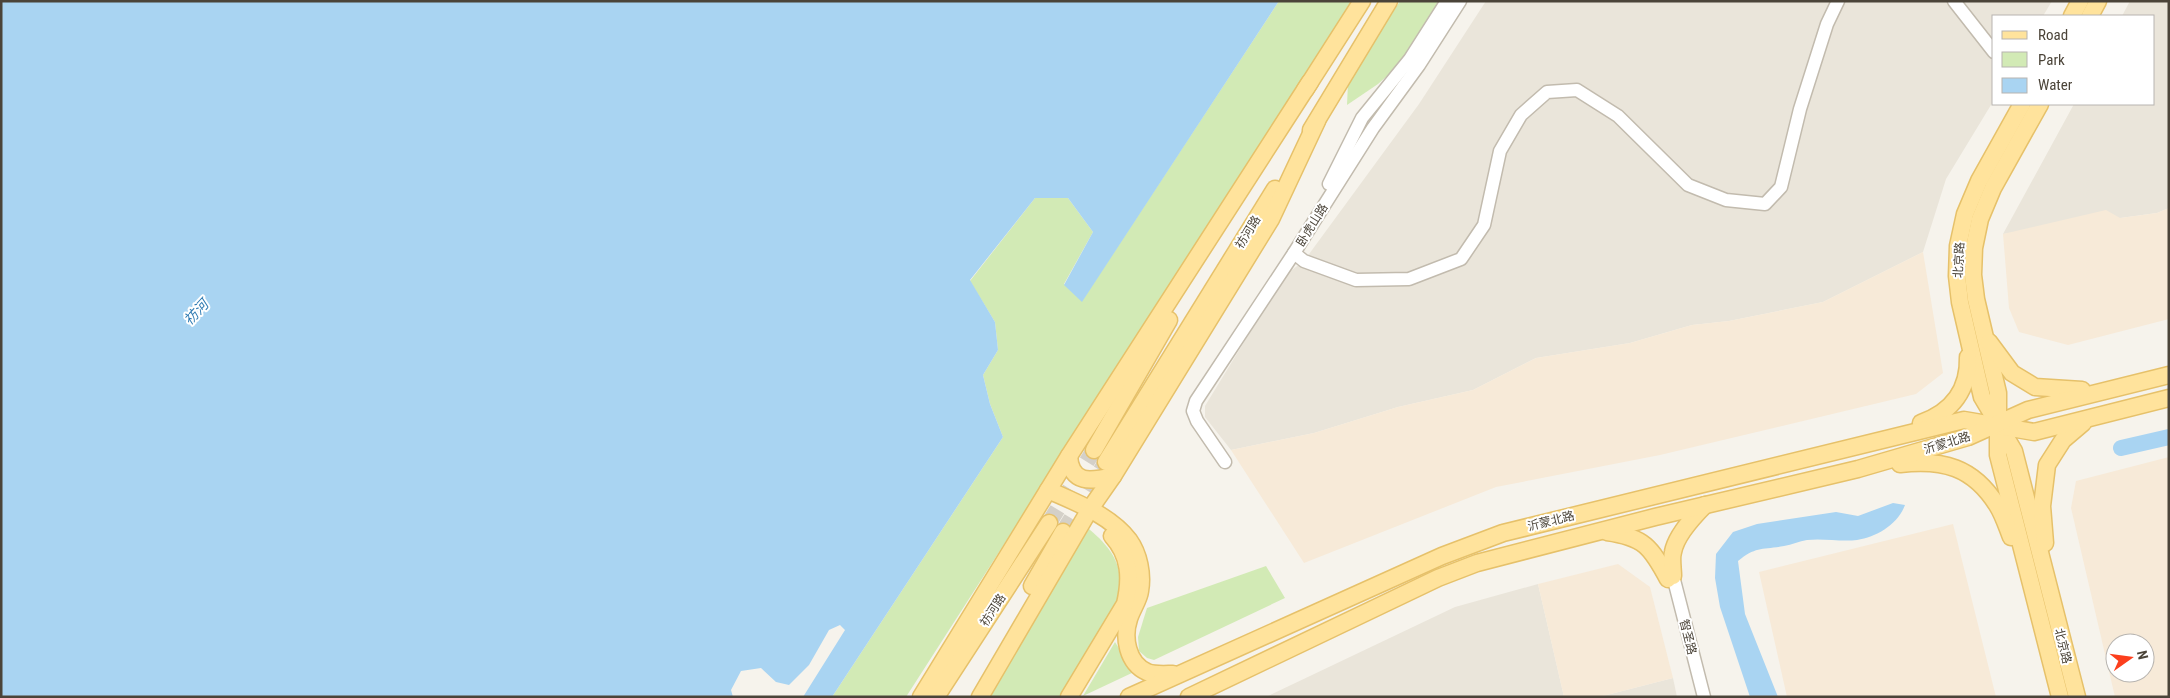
<svg xmlns="http://www.w3.org/2000/svg" width="2170" height="698" viewBox="0 0 2170 698" font-family="'Roboto Condensed','Noto Sans SC',sans-serif">
  <rect width="100%" height="100%" fill="#f6f3ec"/>
  <g fill="#eae5da">
    <polygon points="1486,1 2052,1 2043,16 1994,16 1994,100 1946,179 1923,252 1823,302 1729,321 1692,325 1630,343 1536,358 1473,390 1398,407 1314,433 1231,450 1205,417 1205,406 1285,275 1304,261 1419,104"/>
    <polygon points="2130,1 2169,1 2169,208 2157,213 2003,234 2074,104 2154,104 2154,16 2122,16"/>
    <polygon points="1538,584 1564,697 1266,697 1455,607"/>
    <polygon points="1673,678 1677,697 1599,697"/>
  </g>
  <g fill="#f7ead8" fill-rule="evenodd">
    <polygon points="2169,208 2169,319 2068,345 2019,332 2009,308 2003,234 2106,210 2120,218 2157,213"/>
    <polygon points="1923,252 1943,373 1916,394 1660,455 1496,487 1304,563 1231,450 1314,433 1398,407 1473,390 1536,358 1630,343 1692,325 1729,321 1823,302"/>
    <path d="M2169,457V697H2115L2071,508L2076,481ZM2115,643H2145V673H2115Z"/>
    <polygon points="1953,524 1996,697 1787,697 1759,572"/>
    <polygon points="1618,564 1650,587 1673,678 1599,697 1564,697 1538,584"/>
  </g>
  <g fill="#d2eab5">
    <polygon points="1279,1 1353,1 906,697 832,697 1003,437 990,404 983,375 998,350 995,322 970,281 1035,198 1068,198 1093,232 1064,284 1082,301"/>
    <polygon points="1400,1 1440,1 1398,66 1378,84 1347,105 1348,83"/>
    <path d="M1089,529C1115,551 1125,569 1118,603L1060,697H984Z"/>
    <polygon points="1266,566 1285,598 1154,660 1147,658 1139,651 1138,637 1147,608"/>
    <polygon points="1115,642 1134,672 1083,696"/>
  </g>
  <g fill="#a9d4f2">
    <polygon points="1,1 1279,1 1082,302 1064,285 1093,232 1068,198 1035,198 970,280 995,322 998,350 983,375 990,404 1003,437 832,697 803,697 845,630 840,625 829,630 809,665 789,685 776,682 761,668 741,671 731,690 733,697 1,697"/>
    <path d="M1893,503L1905,505C1898,524 1877,537 1857,540C1841,542 1823,538 1807,540C1799,541 1792,545 1784,546C1762,550 1756,546 1738,561L1745,614L1778,697H1750L1720,607L1715,578L1716,554L1733,532L1757,524L1836,512L1858,516Z"/>
  </g>
  <g fill="none" stroke-linecap="round" stroke-linejoin="round">
    <polyline stroke="#a9d4f2" stroke-width="16" points="2121,448 2169,437"/>
    <g stroke="#d4d0c8" stroke-width="16" stroke-dasharray="16 8" stroke-linecap="butt">
      <polyline points="1049,523 1094,450"/>
      <polyline points="1063,532 1106,462"/>
    </g>
    <g stroke="#c2bbae" stroke-width="15">
      <g id="minor">
        <polyline points="1954,1 1994,52"/>
        <polyline points="1329,184 1362,118 1410,59 1447,1"/>
        <polyline points="1294,253 1304,261 1356,280 1409,279 1461,259 1484,225 1500,151 1521,115 1547,92 1577,90 1618,116 1688,185 1726,200 1765,204 1781,187 1800,109 1827,24 1838,1"/>
        <polyline points="1225,462 1197,421 1193,411 1196,401 1294,253 1373,128 1419,65 1460,1"/>
        <polyline points="1673,576 1704,697"/>
      </g>
    </g>
    <g stroke="#e6c16a" stroke-width="19">
      <g id="major">
        <polyline points="2072,16 2080,1"/>
        <polyline points="2090,16 2098,1"/>
        <polyline points="1305,90 1362,1"/>
        <polyline points="2022,104 1979,181 1965,214 1958,246 1957,276 1960,302 1982,397 2014,451 2077,697"/>
        <polyline points="2040,104 1993,188 1980,219 1974,248 1973,275 1976,299 1998,393 1998,455 2060,697"/>
        <polyline points="1311,130 1389,1"/>
        <polyline points="1989,342 2012,373 2035,387 2082,390"/>
        <path d="M1921,423C1952,412 1969,389 1968,357"/>
        <polyline points="1094,450 1169,320"/>
        <path d="M1069,456C1071,485 1091,481 1113,476"/>
        <polyline points="1106,462 1275,189"/>
        <path d="M1900,464C1943,459 1973,467 1997,505C2003,514 2007,527 2011,537"/>
        <path d="M1048,490C1075,502 1110,515 1129,540C1139,554 1143,574 1140,591C1139,600 1132,609 1129,619C1123,637 1127,663 1147,672C1153,675 1166,674 1173,674"/>
        <path d="M1607,532C1644,537 1651,547 1668,579"/>
        <polyline points="2045,543 2042,506 2047,465 2063,440 2083,423"/>
        <path d="M1673,576C1673,569 1671,559 1673,552C1676,535 1694,516 1705,505"/>
        <polyline points="1032,586 1063,532"/>
        <polyline points="921,697 1069,456 1310,82"/>
        <polyline points="936,697 1049,523"/>
        <polyline points="980,697 1090,509 1113,476 1271,219 1317,121"/>
        <path d="M1069,697L1125,604C1131,578 1130,556 1112,536"/>
        <polyline points="1129,697 1442,556 1503,533 1964,420 2034,432 2169,398"/>
        <polyline points="1189,697 1438,578 1477,563 1655,517 1858,469 1968,437 2028,410 2169,375"/>
      </g>
    </g>
    <use href="#minor" stroke="#fff" stroke-width="12"/>
    <use href="#major" stroke="#ffe39c" stroke-width="16"/>
  </g>
  <g text-anchor="middle" stroke-width="4" stroke-linejoin="round" paint-order="stroke">
    <g font-size="12" fill="#4b4439" stroke="#fff">
      <text transform="translate(1312 225) rotate(-58)" y="4">卧虎山路</text>
      <text transform="translate(1248 232) rotate(-58)" y="4">祊河路</text>
      <text transform="translate(1959 260) rotate(-87)" y="4">北京路</text>
      <text transform="translate(1947 443) rotate(-17)" y="4">沂蒙北路</text>
      <text transform="translate(1551 521) rotate(-14)" y="4">沂蒙北路</text>
      <text transform="translate(993 610) rotate(-57)" y="4">祊河路</text>
      <text transform="translate(1688 637) rotate(76)" y="4">智圣路</text>
      <text transform="translate(2063 646) rotate(76)" y="4">北京路</text>
    </g>
    <g font-size="14" font-style="italic" fill="#2e7ab2" stroke="#fff">
      <text transform="translate(196 312) rotate(-47)" y="5">祊河</text>
    </g>
  </g>
  <rect width="2170" height="698" fill="none" stroke="#4b4439" stroke-width="5"/>
  <rect x="1992" y="15" width="162" height="90" fill="#ffffff" stroke="#b7b4b0"/>
  <rect x="2002" y="31" width="25" height="8" fill="#ffe39c" stroke="#b7b4b0"/>
  <text x="2038" y="40" font-size="15" fill="#4b4439">Road</text>
  <rect x="2002" y="52" width="25" height="15" fill="#d2eab5" stroke="#b7b4b0"/>
  <text x="2038" y="65" font-size="15" fill="#4b4439">Park</text>
  <rect x="2002" y="78" width="25" height="15" fill="#a9d4f2" stroke="#b7b4b0"/>
  <text x="2038" y="90" font-size="15" fill="#4b4439">Water</text>
  <g transform="translate(2130 658) rotate(76)"><circle r="24" fill="#ffffff" stroke="#b7b4b0"/>
  <path d="M0-4L9 19L0 12L-9 19Z" fill="#fc3f1d"/>
  <text y="-8" font-size="14" font-weight="bold" text-anchor="middle" fill="#4b4439">N</text>
  </g>
</svg>
